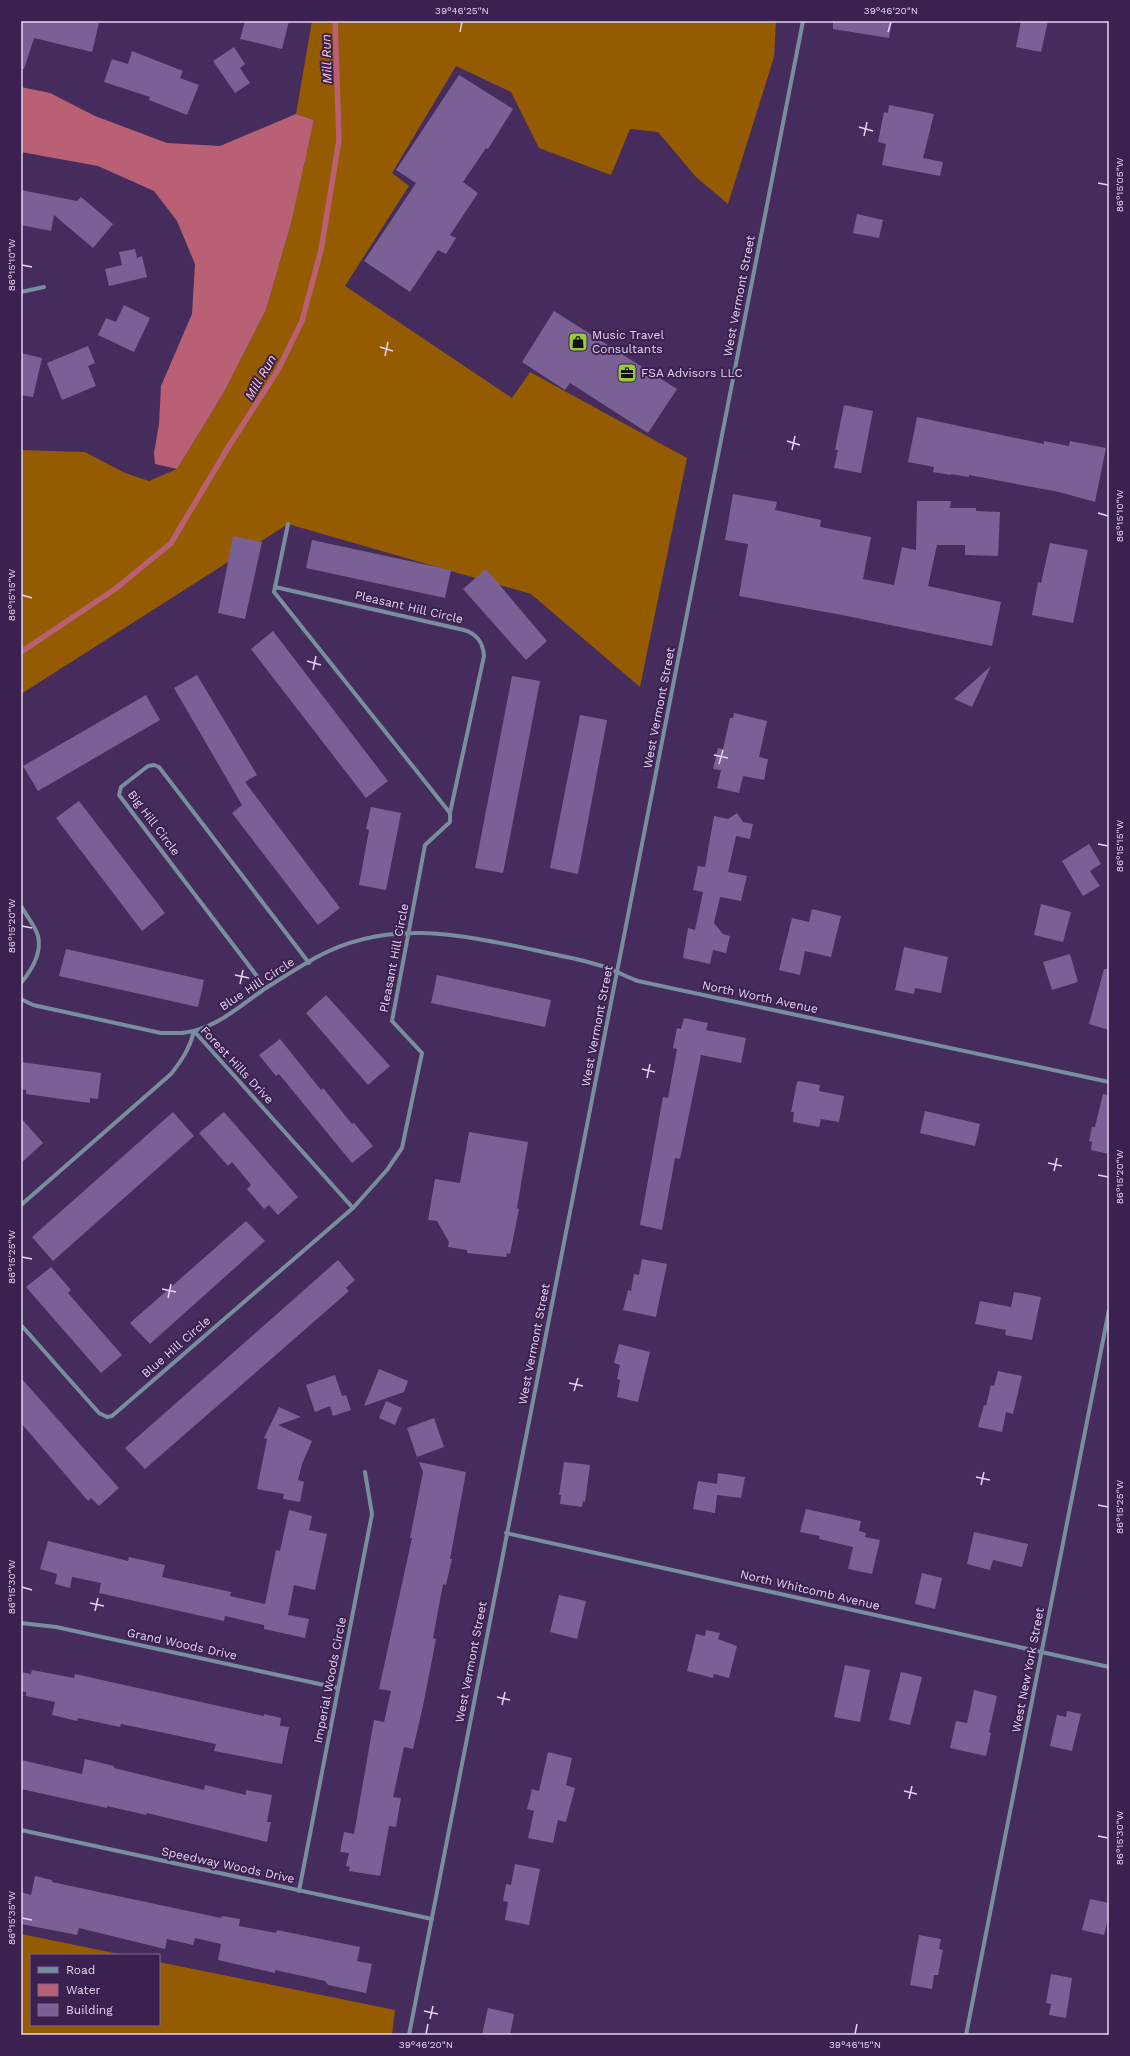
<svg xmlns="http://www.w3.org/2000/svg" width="1130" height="2056" viewBox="0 0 1130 2056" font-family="'Work Sans',sans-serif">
  <rect width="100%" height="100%" fill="#452c5c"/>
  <g fill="#955b01">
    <polygon points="312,21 776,21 774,57 728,204 696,177 658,132 630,129 611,175 539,148 511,92 456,66 392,173 409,186 345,286 512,398 530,372 687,458 640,687 531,594 288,524 21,694 21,450 85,452 125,473 149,481 177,469 223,394 266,310 292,220 314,120 296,114"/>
    <polygon points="21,1934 124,1955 31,1955 31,2025 159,2025 159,1962 395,2010 392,2035 21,2035"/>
  </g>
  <polygon fill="#b96074" points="21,87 50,93 95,116 167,143 220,146 296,114 314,120 292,220 266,310 223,394 177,469 155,464 154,453 159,424 161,386 192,314 195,264 177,221 154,191 98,166 21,152"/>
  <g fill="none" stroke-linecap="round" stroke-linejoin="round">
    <polyline stroke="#b96074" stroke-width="5.5" points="21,652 115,589 171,543 229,446 278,370 302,321 321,250 339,140 335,21"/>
  </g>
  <g fill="#7b6095">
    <polygon points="21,21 91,21 99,23 92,52 34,38 24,69 21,68"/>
    <polygon points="245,21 289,21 282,49 240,39"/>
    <polygon points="833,21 892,21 889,38 833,29"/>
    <polygon points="1021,21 1048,21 1041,52 1016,47"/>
    <polygon points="234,47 245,64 240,68 250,83 235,93 213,61"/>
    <polygon points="132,51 183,71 180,78 199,85 187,115 149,100 150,97 104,82 112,59 128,64"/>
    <polygon points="459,75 513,109 488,149 486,148 463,182 478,193 450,235 456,238 446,254 438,250 410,292 364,261 416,183 396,170"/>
    <polygon points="889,105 934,114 923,158 943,162 940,176 882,165 886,144 878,142 884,112 888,113"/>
    <polygon points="21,190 77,201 81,197 113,224 93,248 54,215 51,231 21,225"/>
    <polygon points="857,214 883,220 879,238 853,233"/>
    <polygon points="135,249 137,258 142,256 147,277 109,286 105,269 122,265 119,252"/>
    <polygon points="124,305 150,318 134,352 98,335 106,318 116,322"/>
    <polygon points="554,311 677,389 648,433 570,383 565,390 522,362"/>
    <polygon points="88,346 95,363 88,366 96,386 62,400 47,363"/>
    <polygon points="21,353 42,358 33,397 21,395"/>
    <polygon points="844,405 873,411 861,473 834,468 838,450 835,450"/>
    <polygon points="917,417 1044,444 1044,441 1069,446 1070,441 1106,448 1095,502 1059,492 969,475 969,477 951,474 951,475 933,472 934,467 908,462"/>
    <polygon points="733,494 777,502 775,510 821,520 820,527 871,537 863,579 894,585 902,547 916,550 917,501 951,501 950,508 976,508 976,511 1000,512 998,556 965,555 965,545 937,545 928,586 1001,602 992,646 842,615 739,596 748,544 725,540"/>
    <polygon points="233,536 262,542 245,619 218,613"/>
    <polygon points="312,540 451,570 445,598 306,568"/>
    <polygon points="1050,543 1088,550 1073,623 1032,615 1038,582 1041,583"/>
    <polygon points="486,569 547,641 526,660 463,589"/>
    <polygon points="273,631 388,781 366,798 251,649"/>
    <polygon points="991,666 972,707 954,699"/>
    <polygon points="197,675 257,775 245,782 340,908 318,925 232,813 242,805 174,688"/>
    <polygon points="512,676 540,681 503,873 475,868"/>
    <polygon points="146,695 160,720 38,791 23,766"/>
    <polygon points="734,713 767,721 759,757 768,759 764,780 743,776 739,793 717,788 721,770 713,769 718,748 723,749 730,718 733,718"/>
    <polygon points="580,715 607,720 578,874 550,868"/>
    <polygon points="79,801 165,913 142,931 56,818"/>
    <polygon points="371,807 401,813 386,890 359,885 369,830 366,829"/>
    <polygon points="737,813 743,822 753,824 750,839 736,836 728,872 747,876 741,901 720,897 714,923 723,934 730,936 726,953 713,950 710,964 683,958 688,928 695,930 703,892 693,890 698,866 705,867 714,816 728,819"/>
    <polygon points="1089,844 1101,864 1090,871 1100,886 1083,896 1062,861"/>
    <polygon points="1041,904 1071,912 1063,942 1034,935"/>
    <polygon points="812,909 841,916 831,957 805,951 800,975 779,970 792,918 809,922"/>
    <polygon points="904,947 948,957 941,993 915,988 914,994 895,990"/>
    <polygon points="66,949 204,980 198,1007 59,976"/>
    <polygon points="1070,954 1078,982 1052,990 1043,962"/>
    <polygon points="1104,969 1109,969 1109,1030 1089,1024"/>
    <polygon points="437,975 551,1000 545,1027 431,1003"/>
    <polygon points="326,995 390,1066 368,1085 306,1013"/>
    <polygon points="684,1018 708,1023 706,1030 746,1038 741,1063 701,1055 680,1159 675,1158 662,1230 640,1225 663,1097 668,1098 677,1049 673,1048 677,1028 681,1029"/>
    <polygon points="280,1039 321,1090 323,1088 352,1124 354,1123 373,1146 352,1163 279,1074 276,1076 259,1055"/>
    <polygon points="21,1062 101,1073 98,1099 90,1098 90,1103 26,1094 26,1090 21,1089"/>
    <polygon points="799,1081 820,1085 819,1091 844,1096 839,1122 821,1119 819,1127 793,1122 794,1112 791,1112 797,1082"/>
    <polygon points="1103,1094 1109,1095 1109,1154 1091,1150 1092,1142 1089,1141 1092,1127 1095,1127"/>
    <polygon points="925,1111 980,1124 975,1146 920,1133"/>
    <polygon points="173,1112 194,1136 53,1261 32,1237"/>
    <polygon points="224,1112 298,1197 278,1215 269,1205 264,1209 247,1189 251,1185 232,1162 228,1166 199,1133"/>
    <polygon points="21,1118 43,1143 21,1163"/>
    <polygon points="469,1132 528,1142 517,1208 519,1209 510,1254 507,1253 506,1257 467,1253 467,1250 448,1247 449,1242 437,1221 428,1220 435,1179 460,1183"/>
    <polygon points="246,1221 265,1241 150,1344 130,1323"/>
    <polygon points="642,1259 667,1264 656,1317 623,1310 628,1290 631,1291 634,1274 639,1275"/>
    <polygon points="338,1260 355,1280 346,1288 349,1291 145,1469 125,1448"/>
    <polygon points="51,1267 71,1290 68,1293 122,1355 101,1373 26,1287"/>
    <polygon points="1014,1292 1041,1297 1032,1340 1005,1335 1006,1330 975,1324 980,1301 1011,1307"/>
    <polygon points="619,1344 650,1352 638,1402 617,1397 620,1380 617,1379 620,1365 614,1363"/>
    <polygon points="379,1369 408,1381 404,1392 364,1406"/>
    <polygon points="998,1371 1022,1376 1013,1414 1006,1412 1002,1432 978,1427 984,1405 986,1406 991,1385 994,1386"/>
    <polygon points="335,1375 342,1396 346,1395 351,1410 333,1416 330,1406 315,1412 306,1385"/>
    <polygon points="21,1378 119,1488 99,1506 91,1498 88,1501 21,1423"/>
    <polygon points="386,1401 402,1408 395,1425 379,1418"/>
    <polygon points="279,1407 301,1417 278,1425 312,1441 302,1464 298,1480 304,1482 300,1502 283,1499 284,1494 257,1489 267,1439 264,1438"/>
    <polygon points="434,1418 444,1447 417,1457 407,1428"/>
    <polygon points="419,1462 466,1472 450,1559 452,1559 446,1585 443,1584 433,1638 436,1639 423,1706 413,1749 404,1747 393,1797 401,1798 396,1827 389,1826 380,1876 349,1871 350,1867 346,1866 349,1853 340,1852 344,1832 354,1834 374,1720 384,1722 391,1691 379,1689 412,1538 410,1538 423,1472"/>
    <polygon points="564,1462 590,1465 585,1502 583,1501 582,1507 560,1504 561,1495 559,1495"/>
    <polygon points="718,1473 745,1477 741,1498 717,1495 715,1513 693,1509 698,1481 717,1484"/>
    <polygon points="806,1509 861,1521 859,1531 866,1533 865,1537 880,1540 872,1574 848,1569 853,1547 819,1539 820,1536 800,1532"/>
    <polygon points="289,1510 312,1516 309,1530 327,1534 315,1590 294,1585 288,1615 309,1619 305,1638 264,1629 264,1625 225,1616 224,1621 99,1593 101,1583 72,1577 70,1588 55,1584 57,1574 40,1569 48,1541 128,1561 129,1557 165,1565 162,1577 231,1592 230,1596 265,1604 276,1550 280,1551"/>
    <polygon points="974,1532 1028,1544 1022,1567 993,1560 990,1570 967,1564"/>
    <polygon points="922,1573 942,1578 935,1609 915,1604"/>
    <polygon points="559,1595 586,1601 577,1639 550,1632"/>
    <polygon points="706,1630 720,1633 718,1639 737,1646 729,1678 714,1674 713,1678 687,1671 696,1634 705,1636"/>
    <polygon points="845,1665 870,1670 860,1722 834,1717"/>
    <polygon points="32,1670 74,1678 75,1674 264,1716 264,1714 281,1718 280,1726 289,1727 282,1764 214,1751 216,1744 160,1732 121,1724 120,1727 78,1718 77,1721 52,1715 55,1702 26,1696 26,1692 21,1691 21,1672 31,1674"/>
    <polygon points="901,1672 922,1677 910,1725 889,1720"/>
    <polygon points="974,1690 997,1696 989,1732 991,1733 986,1756 950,1748 956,1721 967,1723"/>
    <polygon points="1067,1711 1081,1714 1072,1751 1050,1746 1057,1715 1066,1717"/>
    <polygon points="548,1752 572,1758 566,1785 575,1788 566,1822 558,1820 553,1843 528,1838 534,1811 527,1809 532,1789 539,1791"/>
    <polygon points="85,1759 114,1766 114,1768 204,1790 205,1785 246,1795 246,1790 272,1795 267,1822 271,1822 267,1842 147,1813 146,1815 107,1806 107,1808 21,1789 21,1760 82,1774"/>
    <polygon points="515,1864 540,1869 529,1925 505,1920 508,1902 503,1901 506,1884 511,1885"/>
    <polygon points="35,1876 52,1880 52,1882 221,1918 222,1916 240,1919 239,1926 276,1933 277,1930 360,1947 357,1961 372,1964 366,1993 328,1985 325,1981 275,1970 275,1973 218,1960 221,1944 195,1938 193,1945 167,1939 165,1949 79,1928 77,1935 21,1924 21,1892 31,1895"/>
    <polygon points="1090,1899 1109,1903 1109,1915 1104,1935 1082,1930"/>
    <polygon points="919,1935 941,1939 939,1949 943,1950 938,1975 934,1975 932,1989 910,1985"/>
    <polygon points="1051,1974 1072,1978 1066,2018 1049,2015 1051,2004 1046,2003"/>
    <polygon points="488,2008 514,2014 510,2035 482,2035"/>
  </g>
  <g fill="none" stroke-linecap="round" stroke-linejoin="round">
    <g stroke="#788da0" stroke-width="4">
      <polyline points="21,292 44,287"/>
      <path d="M275,587L464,630C477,634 483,642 484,656L450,813"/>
      <path d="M21,906C26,915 36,927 38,936C42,953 31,971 21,983"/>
      <polyline points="266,988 119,795 121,787 148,766 154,765 159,767 309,963"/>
      <polyline points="21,999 33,1005 161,1033 182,1033 194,1031 353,1208"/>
      <path d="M21,1205L171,1074C182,1060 190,1048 194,1031C224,1022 241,1005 266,988C282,978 299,967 315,958C386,918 459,934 534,950C556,955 580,959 602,966C615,970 626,977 638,981L1109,1082"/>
      <polyline points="21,1325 99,1413 107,1417 112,1416 353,1208 387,1170 402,1148 422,1053 392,1021 425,845 450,822 450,813 274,592 288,524"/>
      <polyline points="506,1533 1109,1667"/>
      <polyline points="21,1623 56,1627 338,1688"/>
      <polyline points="21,1830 432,1919"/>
      <polyline points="299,1891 372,1514 365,1472"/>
      <polyline points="409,2035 803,21"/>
      <polyline points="966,2035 1109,1310"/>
    </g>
  </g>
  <path fill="none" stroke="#e2d4f1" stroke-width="1.5" d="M460,32L462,22M888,32L891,22M859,127L873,131M864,136L867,122M1098,183L1108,185M22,265L32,267M380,347L393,351M385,356L388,342M787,441L800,445M792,450L795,436M1098,513L1108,516M22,595L32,598M307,661L321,665M313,670L316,656M714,755L728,758M719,764L723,750M1098,844L1108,846M22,926L32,928M235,975L249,978M240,984L243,970M642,1069L655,1072M647,1078L650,1064M1048,1163L1062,1166M1054,1171L1057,1158M1098,1175L1108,1177M22,1257L32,1259M162,1289L176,1292M168,1298L171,1284M569,1383L583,1386M574,1391L578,1378M976,1477L990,1480M981,1485L984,1472M1098,1505L1108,1507M22,1587L32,1590M90,1603L104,1606M95,1611L98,1598M497,1697L510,1700M502,1705L505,1692M904,1791L917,1794M909,1799L912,1786M1098,1836L1108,1838M22,1918L32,1920M424,2011L438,2014M430,2019L433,2006M426,2034L428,2024M855,2034L857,2024"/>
  <defs>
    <g id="shop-square" transform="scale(1)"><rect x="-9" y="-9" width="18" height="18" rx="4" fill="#98cb37" stroke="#3b2150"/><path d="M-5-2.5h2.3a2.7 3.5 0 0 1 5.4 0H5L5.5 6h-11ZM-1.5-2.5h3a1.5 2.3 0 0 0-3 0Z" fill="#111"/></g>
    <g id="office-square" transform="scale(1)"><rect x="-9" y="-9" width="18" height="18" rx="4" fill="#98cb37" stroke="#3b2150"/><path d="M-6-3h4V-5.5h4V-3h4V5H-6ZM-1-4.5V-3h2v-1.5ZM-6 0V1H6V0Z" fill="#111"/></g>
  </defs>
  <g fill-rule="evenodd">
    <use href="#shop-square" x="578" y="342"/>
    <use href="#office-square" x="627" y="373"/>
  </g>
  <g text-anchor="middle" stroke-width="4" stroke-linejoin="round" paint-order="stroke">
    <g font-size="12" fill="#e2d4f1" stroke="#3b2150">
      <text transform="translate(739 296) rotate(-79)" y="4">West Vermont Street</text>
      <text transform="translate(409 607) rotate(13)" y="4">Pleasant Hill Circle</text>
      <text transform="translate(659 708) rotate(-79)" y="4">West Vermont Street</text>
      <text transform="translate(154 823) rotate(53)" y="4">Big Hill Circle</text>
      <text transform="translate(394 958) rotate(-79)" y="4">Pleasant Hill Circle</text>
      <text transform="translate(257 984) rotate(-33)" y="4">Blue Hill Circle</text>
      <text transform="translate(760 997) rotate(12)" y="4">North Worth Avenue</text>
      <text transform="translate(597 1026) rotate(-79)" y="4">West Vermont Street</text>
      <text transform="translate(237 1065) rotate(47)" y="4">Forest Hills Drive</text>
      <text transform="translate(534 1344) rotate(-79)" y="4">West Vermont Street</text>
      <text transform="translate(176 1347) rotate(-41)" y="4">Blue Hill Circle</text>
      <text transform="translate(810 1590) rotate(13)" y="4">North Whitcomb Avenue</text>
      <text transform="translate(182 1644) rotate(12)" y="4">Grand Woods Drive</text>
      <text transform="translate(471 1662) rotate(-79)" y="4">West Vermont Street</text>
      <text transform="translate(1028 1670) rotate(-79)" y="4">West New York Street</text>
      <text transform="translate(330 1680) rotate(-79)" y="4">Imperial Woods Circle</text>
      <text transform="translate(228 1865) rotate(12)" y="4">Speedway Woods Drive</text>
    </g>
    <g font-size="12" fill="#e2d4f1" stroke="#3b2150" text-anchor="start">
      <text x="592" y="339">Music Travel<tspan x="592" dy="14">Consultants</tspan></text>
      <text x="641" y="377">FSA Advisors LLC</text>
    </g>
    <g font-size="13" font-style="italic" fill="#fdcbd3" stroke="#3b2150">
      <text transform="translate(326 59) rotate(-92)" y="5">Mill Run</text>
      <text transform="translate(260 377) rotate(-60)" y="5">Mill Run</text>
    </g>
  </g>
  <rect width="1130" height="2056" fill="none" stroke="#3b2150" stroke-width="44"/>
  <rect x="30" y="1954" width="130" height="72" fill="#3b2150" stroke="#7e6990"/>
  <rect x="38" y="1967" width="20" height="6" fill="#788da0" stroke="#7e6990"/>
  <text x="66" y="1974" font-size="12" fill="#e2d4f1">Road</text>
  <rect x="38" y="1984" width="20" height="12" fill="#b96074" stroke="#7e6990"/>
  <text x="66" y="1994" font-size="12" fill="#e2d4f1">Water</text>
  <rect x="38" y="2004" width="20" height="12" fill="#7b6095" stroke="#7e6990"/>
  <text x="66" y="2014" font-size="12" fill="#e2d4f1">Building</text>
  <rect x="22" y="22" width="1086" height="2012" fill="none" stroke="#e2d4f1" stroke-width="1.5"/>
  <g font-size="10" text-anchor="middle" fill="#e2d4f1">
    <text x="462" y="14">39°46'25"N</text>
    <text x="891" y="14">39°46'20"N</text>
    <text transform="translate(1119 185) rotate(-90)" y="4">86°15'05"W</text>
    <text transform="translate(11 265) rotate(-90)" y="4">86°15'10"W</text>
    <text transform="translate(1119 516) rotate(-90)" y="4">86°15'10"W</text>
    <text transform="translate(11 595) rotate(-90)" y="4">86°15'15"W</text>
    <text transform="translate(1119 846) rotate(-90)" y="4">86°15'15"W</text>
    <text transform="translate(11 926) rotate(-90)" y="4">86°15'20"W</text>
    <text transform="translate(1119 1177) rotate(-90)" y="4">86°15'20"W</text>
    <text transform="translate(11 1257) rotate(-90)" y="4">86°15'25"W</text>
    <text transform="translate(1119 1507) rotate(-90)" y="4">86°15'25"W</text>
    <text transform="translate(11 1587) rotate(-90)" y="4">86°15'30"W</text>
    <text transform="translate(1119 1838) rotate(-90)" y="4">86°15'30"W</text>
    <text transform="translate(11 1918) rotate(-90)" y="4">86°15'35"W</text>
    <text x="426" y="2048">39°46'20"N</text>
    <text x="855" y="2048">39°46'15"N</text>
  </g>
</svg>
